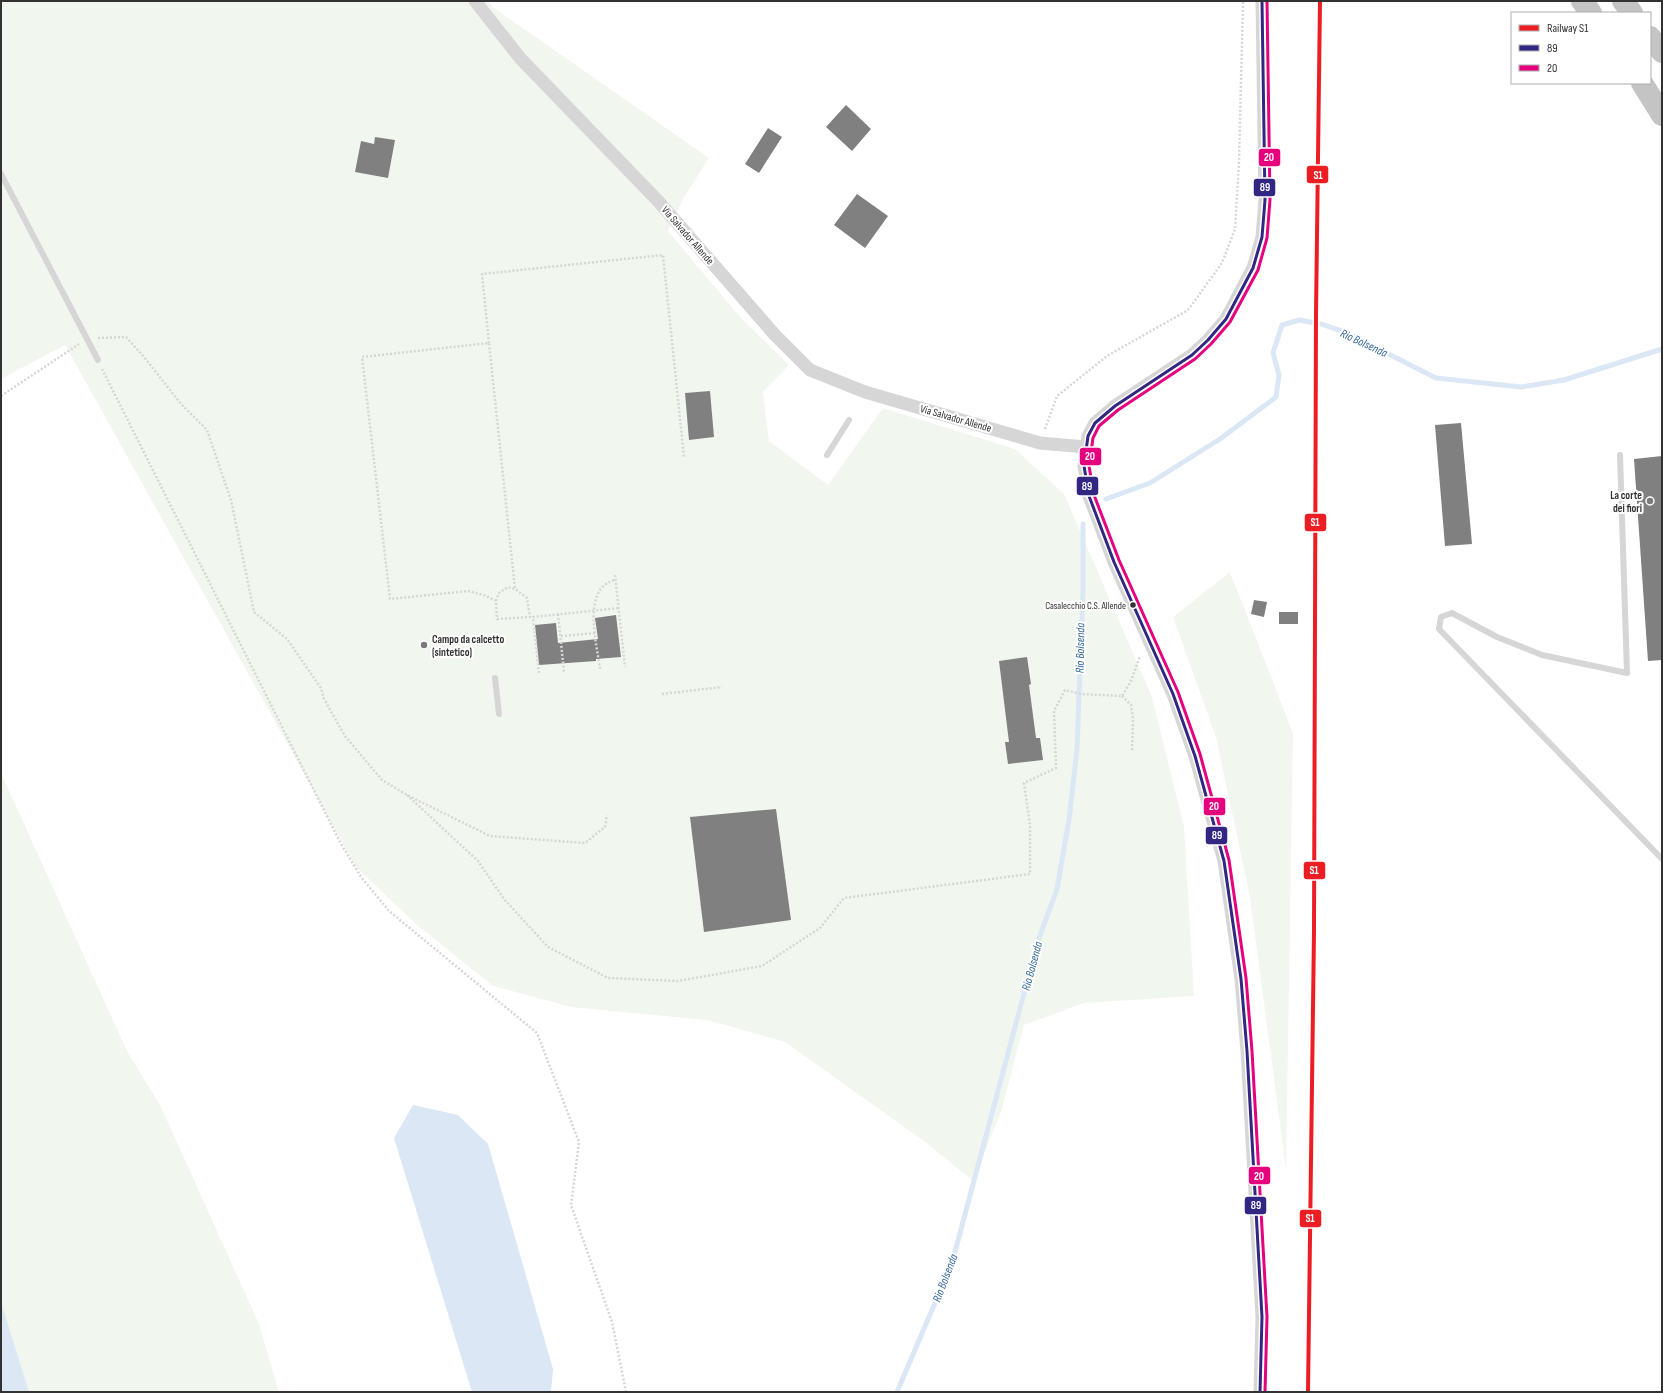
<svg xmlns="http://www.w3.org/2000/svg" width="1663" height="1393" viewBox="0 0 1663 1393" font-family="'Sofia Sans Condensed',sans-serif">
  <rect width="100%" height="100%" fill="#fff"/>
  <g fill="#f1f7ee">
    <polygon points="1,1 488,1 494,8 709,158 684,197 668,231 741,318 789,365 763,392 769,441 828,485 883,408 1015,449 1064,494 1152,697 1184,827 1194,996 1084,1003 1024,1025 1001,1112 973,1181 924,1141 785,1042 707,1020 571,1007 493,986 417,925 356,867 65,345 1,379"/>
    <polygon points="1230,572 1293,733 1286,1170 1250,897 1216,737 1173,617"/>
    <polygon points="1,773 127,1051 161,1107 259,1324 279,1392 1,1392"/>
  </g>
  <g fill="#dbe7f4">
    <polygon points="413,1105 458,1115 488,1144 553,1369 551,1392 472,1392 394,1138"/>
    <polygon points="1,1301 4,1312 29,1392 1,1392"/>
  </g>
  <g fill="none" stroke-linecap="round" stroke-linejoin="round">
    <g stroke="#dbe7f4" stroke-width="5">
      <polyline points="1106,499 1150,483 1220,439 1276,397 1279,375 1273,353 1282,325 1299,320 1321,324 1345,332 1436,378 1521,387 1564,380 1662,349"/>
      <polyline points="897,1392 952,1263 1038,941 1057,889 1069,820 1077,749 1083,592 1083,524"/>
    </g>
  </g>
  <g fill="#808080">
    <polygon points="846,105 871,129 852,151 826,127"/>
    <polygon points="768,128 782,137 759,173 745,164"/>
    <polygon points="375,137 395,140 388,178 355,172 361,141 374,144"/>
    <polygon points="857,194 888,216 865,248 834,225"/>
    <polygon points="710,391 714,437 689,440 685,393"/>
    <polygon points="1461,423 1472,544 1445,546 1435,425"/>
    <polygon points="1662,456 1662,660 1648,661 1634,459"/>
    <polygon points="1254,600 1267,602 1264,617 1251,614"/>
    <rect x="1279" y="612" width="19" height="12"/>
    <polygon points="616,615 621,657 596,659 596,661 539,665 535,625 556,623 558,643 598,639 595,618"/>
    <polygon points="1027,657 1031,684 1029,685 1036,738 1040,738 1043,760 1008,764 1005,742 1009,742 999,661"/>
    <polygon points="776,809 791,920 704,932 690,817"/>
  </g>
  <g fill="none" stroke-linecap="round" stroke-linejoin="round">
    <g stroke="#d6d6d6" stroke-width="2.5" stroke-dasharray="2 2" stroke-linecap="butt">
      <polyline points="98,338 126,337 144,357 181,404 207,430 231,500 254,612 287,639 321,688 324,699 345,736 382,780 407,795 490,836 585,843 605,827 607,815"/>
      <polyline points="489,343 482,274 663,255 684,457"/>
      <polyline points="102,369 340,842 361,877 389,911 537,1033 579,1142 571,1205 612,1322 626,1392"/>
      <polyline points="1,396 79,344"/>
      <polyline points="1045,429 1057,396 1107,356 1188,310 1222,263 1235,229 1239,162 1243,1"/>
      <polyline points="615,575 625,667"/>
      <polyline points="496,601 499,593 508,587 515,589 527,598 530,617 497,619 496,601 484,595 468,591 390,599 362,357 489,343 515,589"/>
      <polyline points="558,614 564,672"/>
      <polyline points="561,636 596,633"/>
      <path d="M600,669C597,644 581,588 615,580"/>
      <polyline points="539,673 533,617 619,608"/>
      <polyline points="662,694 722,687"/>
      <polyline points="1122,696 1131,705 1133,719 1132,752"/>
      <polyline points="407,795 478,861 504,899 548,947 608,978 678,981 762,966 820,928 844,898 1030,874 1030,825 1024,783 1056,768 1054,711 1065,690 1081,694 1122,696 1131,681 1140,656"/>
    </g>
    <g stroke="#d6d6d6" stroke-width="6">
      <polyline points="1,174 98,360"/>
      <polyline points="827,455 849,420"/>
      <polyline points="1620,455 1627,673 1542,655 1497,637 1452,613 1441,617 1439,629 1662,859"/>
      <polyline points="495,678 499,714"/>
    </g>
    <g stroke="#d6d6d6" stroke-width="13">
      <polyline points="475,1 520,58 659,202 775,335 810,370 865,392 1040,443 1086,447"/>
      <polyline points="1260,1392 1262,1317 1247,1051 1241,979 1224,861 1195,756 1173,694 1114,562 1089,496 1084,466 1088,436 1095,423 1115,406 1192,355 1208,340 1226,319 1253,268 1262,237 1265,200 1262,1"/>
    </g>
    <g stroke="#c4c4c4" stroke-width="22">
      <polyline points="1582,1 1591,13"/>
      <polyline points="1623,1 1632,13"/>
      <polyline points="1650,37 1662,52"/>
      <polyline points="1642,83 1662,115"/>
    </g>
    <g stroke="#fff" stroke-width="6">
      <polyline id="bus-1" points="1260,1392 1262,1317 1247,1051 1241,979 1224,861 1195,756 1173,694 1114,562 1089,496 1084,466 1088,436 1095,423 1115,406 1192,355 1208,340 1226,319 1253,268 1262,237 1265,200 1262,1"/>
    </g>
    <g stroke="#fff" stroke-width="6">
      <polyline id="bus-2" points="1265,1392 1267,1317 1252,1051 1246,978 1229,860 1200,754 1178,692 1119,560 1094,495 1089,466 1093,438 1099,426 1118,410 1195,359 1211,344 1230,322 1258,270 1267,238 1270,200 1267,1"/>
    </g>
    <use href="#bus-1" stroke="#312783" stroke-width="3"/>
    <use href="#bus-2" stroke="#e6007e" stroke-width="3"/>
    <g stroke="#fff" stroke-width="7">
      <polyline id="rail-1" points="1308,1392 1314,931 1316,314 1320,1"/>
    </g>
    <use href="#rail-1" stroke="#ed1d24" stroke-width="4"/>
  </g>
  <g fill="#7a7a7a" stroke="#fff" stroke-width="1.5">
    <circle cx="1650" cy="501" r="4"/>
    <circle cx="424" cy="645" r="4"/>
  </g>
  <circle fill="#323232" stroke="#fff" stroke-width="1.5" cx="1133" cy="605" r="3.5"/>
  <g text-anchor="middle" stroke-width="4" stroke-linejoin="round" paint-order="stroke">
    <g font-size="10" fill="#323232" stroke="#fff" text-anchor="end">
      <text x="1126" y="609">Casalecchio C.S. Allende</text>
    </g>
    <g font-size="11" fill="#323232" stroke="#fff">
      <text transform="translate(688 235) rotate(49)" y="4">Via Salvador Allende</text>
      <text transform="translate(956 418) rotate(16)" y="4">Via Salvador Allende</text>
    </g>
    <g font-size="11" font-weight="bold" fill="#323232" stroke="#fff" text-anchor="end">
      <text x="1642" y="499">La corte<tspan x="1642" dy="13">dei fiori</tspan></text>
      <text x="432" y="643" text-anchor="start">Campo da calcetto<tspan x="432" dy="13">(sintetico)</tspan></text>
    </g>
    <g font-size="12" font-style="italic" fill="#36699e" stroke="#fff">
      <text transform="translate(1364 343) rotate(25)" y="4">Rio Bolsenda</text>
      <text transform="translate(1080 648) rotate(-89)" y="4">Rio Bolsenda</text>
      <text transform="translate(1032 966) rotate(-75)" y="4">Rio Bolsenda</text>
      <text transform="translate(945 1278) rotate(-69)" y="4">Rio Bolsenda</text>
    </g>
  </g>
  <g stroke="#fff" stroke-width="1.5">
    <rect x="1258" y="148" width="23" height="19" rx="4" fill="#e6007e"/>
    <rect x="1306" y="165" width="23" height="19" rx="4" fill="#ed1d24"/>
    <rect x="1253" y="178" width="23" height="19" rx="4" fill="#312783"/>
    <rect x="1079" y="447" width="23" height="19" rx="4" fill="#e6007e"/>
    <rect x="1076" y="476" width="23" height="20" rx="4" fill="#312783"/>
    <rect x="1304" y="513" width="23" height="19" rx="4" fill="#ed1d24"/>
    <rect x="1203" y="797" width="23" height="19" rx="4" fill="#e6007e"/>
    <rect x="1205" y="826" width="23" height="19" rx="4" fill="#312783"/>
    <rect x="1303" y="861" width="23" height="19" rx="4" fill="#ed1d24"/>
    <rect x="1248" y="1166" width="23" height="19" rx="4" fill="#e6007e"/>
    <rect x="1244" y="1196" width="23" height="19" rx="4" fill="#312783"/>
    <rect x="1299" y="1209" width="23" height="19" rx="4" fill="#ed1d24"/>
  </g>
  <g font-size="11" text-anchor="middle" font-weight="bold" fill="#fff">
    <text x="1269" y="161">20</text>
    <text x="1318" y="179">S1</text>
    <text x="1265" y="191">89</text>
    <text x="1090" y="460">20</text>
    <text x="1087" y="490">89</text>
    <text x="1315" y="526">S1</text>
    <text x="1214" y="810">20</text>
    <text x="1217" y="839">89</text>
    <text x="1314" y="874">S1</text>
    <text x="1259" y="1180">20</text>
    <text x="1256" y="1209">89</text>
    <text x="1310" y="1222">S1</text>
  </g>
  <rect width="1663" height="1393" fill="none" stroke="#323232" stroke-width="4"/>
  <rect x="1511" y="12" width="140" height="72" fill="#ffffff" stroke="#adadad"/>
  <rect x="1519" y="25" width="20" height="6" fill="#ed1d24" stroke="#adadad"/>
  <text x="1547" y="32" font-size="12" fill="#323232">Railway S1</text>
  <rect x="1519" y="45" width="20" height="6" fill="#312783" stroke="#adadad"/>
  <text x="1547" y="52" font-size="12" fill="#323232">89</text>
  <rect x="1519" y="65" width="20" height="6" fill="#e6007e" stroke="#adadad"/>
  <text x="1547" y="72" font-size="12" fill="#323232">20</text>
</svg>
